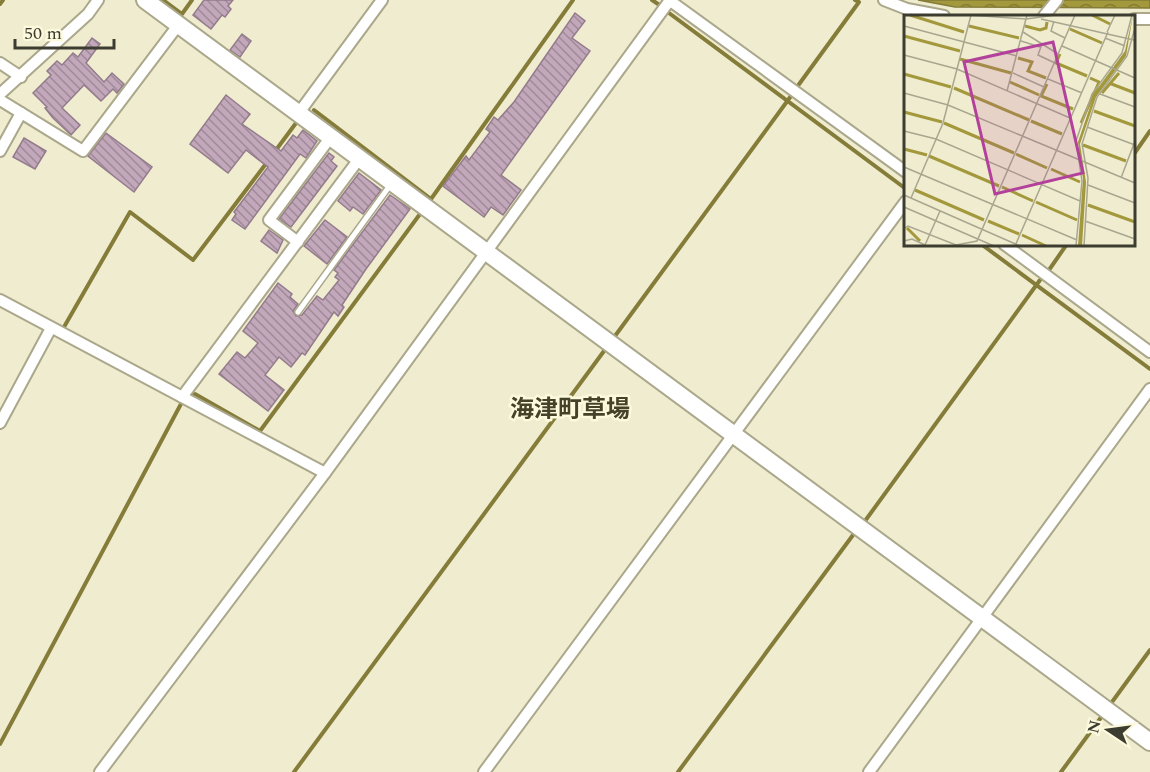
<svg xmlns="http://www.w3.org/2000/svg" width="1150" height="772" viewBox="0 0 1150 772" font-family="Spectral,'Noto Sans JP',serif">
  <defs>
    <pattern id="water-waves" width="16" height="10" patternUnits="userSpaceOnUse" patternTransform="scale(1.5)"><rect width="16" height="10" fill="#a3983b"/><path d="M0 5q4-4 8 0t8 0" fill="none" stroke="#867d32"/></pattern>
    <pattern id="building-back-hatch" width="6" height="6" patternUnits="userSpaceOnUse" patternTransform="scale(1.5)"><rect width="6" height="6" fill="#c2a8ba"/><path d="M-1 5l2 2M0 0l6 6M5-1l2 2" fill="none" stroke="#9f8a98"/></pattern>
  </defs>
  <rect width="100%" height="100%" fill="#efeccf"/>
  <polygon fill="url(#water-waves)" stroke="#847c38" stroke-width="1.5" points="918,0 1150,0 1150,8 955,7"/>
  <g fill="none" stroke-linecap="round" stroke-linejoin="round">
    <g stroke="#847c38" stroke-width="4">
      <polyline points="163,0 182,14 192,0"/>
      <polyline points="652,0 661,6"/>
      <polyline points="0,4 3,0"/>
      <polyline points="669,13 906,189"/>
      <polyline points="797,87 859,2 855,0"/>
      <polyline points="314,110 431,199 573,0"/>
      <polyline points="276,150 296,123"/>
      <polyline points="1134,154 1150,131"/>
      <polyline points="981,244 1150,369"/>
      <polyline points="1049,270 1067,244"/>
      <polyline points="64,327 130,212 193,260 268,161"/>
      <polyline points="615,336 791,96"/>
      <polyline points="191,397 195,394 260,431 420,214"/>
      <polyline points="865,521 1040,280"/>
      <polyline points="1112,702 1150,650"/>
      <polyline points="0,744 182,402"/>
      <polyline points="294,772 604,351"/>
      <polyline points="678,772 853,535"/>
      <polyline points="1061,772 1102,716"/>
    </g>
  </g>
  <g fill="url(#building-back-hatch)" stroke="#937b8c" stroke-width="1.5">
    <polygon points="204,0 233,0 228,6 231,9 225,17 222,15 211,29 193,15"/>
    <polygon points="575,13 585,21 572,38 590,51 501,175 521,190 503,215 491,207 484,217 443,186 466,156 469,160 490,132 486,129 494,117 498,120 514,102"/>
    <polygon points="242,34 251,41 240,57 230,50"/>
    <polygon points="92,38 100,44 86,63 104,82 112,73 124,84 117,93 113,89 101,101 84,85 62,108 80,125 71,135 53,118 45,108 47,107 33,93 51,75 47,71 57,61 62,65 73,53 78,57"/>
    <polygon points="226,95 250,114 242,124 281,151 293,135 297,138 303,130 317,141 306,158 300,154 245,229 232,220 236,214 234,212 268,167 246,150 228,173 190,144"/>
    <polygon points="106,133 152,167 134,192 88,156"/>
    <polygon points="24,138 46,151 35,169 13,157"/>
    <polygon points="329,153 334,157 331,161 337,166 291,227 279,219"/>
    <polygon points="359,173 381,190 363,214 353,207 350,211 338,201"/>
    <polygon points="390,195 410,209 366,269 342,305 344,307 338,316 334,312 305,355 302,353 291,367 279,357 265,375 284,390 268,411 219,374 237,352 245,358 258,343 243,331 278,283 292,294 290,297 298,304 293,311 296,316 302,315 317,296 323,300 339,280 335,277 338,273 334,270"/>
    <polygon points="325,220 347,237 327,264 304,246"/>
    <polygon points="269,230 283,240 277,253 261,241"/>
  </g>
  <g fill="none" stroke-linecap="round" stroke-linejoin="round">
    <g stroke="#aaa78b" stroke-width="8">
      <polyline id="lane" points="298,312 391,184"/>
    </g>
    <g stroke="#aaa78b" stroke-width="14">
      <g id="street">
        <polyline points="669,0 906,172"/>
        <polyline points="884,0 907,9 944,16"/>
        <polyline points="1044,16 1057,0"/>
        <polyline points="1134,19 1150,19"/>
        <polyline points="0,63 21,77"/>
        <polyline points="0,94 88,14 98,0"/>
        <polyline points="0,100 83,151 179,24"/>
        <polyline points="298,114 382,0"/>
        <polyline points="0,151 21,113"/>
        <polyline points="298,242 269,220 330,138"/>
        <polyline points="1004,244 1150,352"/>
        <polyline points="0,300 325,473"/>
        <polyline points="182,397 359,159"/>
        <polyline points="0,423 51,328"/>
        <polyline points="100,772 325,473 670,0"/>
        <polyline points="484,772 906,201"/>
        <polyline points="869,772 1150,389"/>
      </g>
    </g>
    <g stroke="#aaa78b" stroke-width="20">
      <polyline id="secondary" points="145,0 1150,742"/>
    </g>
    <use href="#lane" stroke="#fff" stroke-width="5"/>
    <use href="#street" stroke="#fff" stroke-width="10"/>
    <use href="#secondary" stroke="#fff" stroke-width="16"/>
  </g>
  <g text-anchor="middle" stroke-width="5" stroke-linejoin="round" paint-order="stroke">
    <g font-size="24" font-weight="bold" fill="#45422a" stroke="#fcf9dc">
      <text x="570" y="417">海津町草場</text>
    </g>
  </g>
  <g transform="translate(904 15)">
    <rect width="231" height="231" fill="#efeccf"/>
    <path d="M229,0L222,41L192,82L176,129L182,167L178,231H174L179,164L174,127L191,77L221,36Z" fill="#a3983b"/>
    <path fill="none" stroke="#a3983b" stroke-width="3" d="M6,0L60,17M188,0L206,9M65,11L115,23M121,11L136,15L142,13L143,7M166,14L198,28M0,21L56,36M156,39L152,48L183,61M114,43L128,47L124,56L142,63M56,44L107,58M0,59L47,72M106,67L135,80M205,68L231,78M143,69L137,81L169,94M50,73L125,105M198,78L215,58M190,96L231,111M0,97L38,107M127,106L158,119M40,108L110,138M177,108L195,67L186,63M179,130L222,146M0,134L23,140M112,139L143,153M25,141L95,171M147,154L176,167M98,172L129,186M11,175L80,205M132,187L173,205M184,190L231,207M84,206L115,219M3,213L16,226M118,220L142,231"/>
    <path fill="none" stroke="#a8a68f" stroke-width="1.5" d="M65,0L122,4L152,0M137,4L230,25M150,6L147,16L161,23M0,11L113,41M119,17L154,39M203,17L211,0M201,23L221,31M117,26L136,32M138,29L134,40L151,48M158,31L231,63M0,40L53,54L166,103M109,58L140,72M144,64L178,78M103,76L123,0M0,78L44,90L231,168M196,79L231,92M183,112L231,130M0,116L32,124L176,186M0,152L173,225M217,163L231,126M184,170L231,188M0,180L116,231M7,183L39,108L67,0M0,192L90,231M181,206L231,224M1,213L4,211L52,230L73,226L171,0M0,226L8,224L21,230M21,230L36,196M111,231L204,17M172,231L178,166L172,126L188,79L218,38L228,0M180,231L184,163L178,129L193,82L223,41L231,13"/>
    <path fill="#b3419c" fill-opacity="0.15" stroke="#b3419c" stroke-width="3" d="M149,27L179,158L91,179L60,47Z"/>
    <rect width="231" height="231" fill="none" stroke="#3d3c30" stroke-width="3"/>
  </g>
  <g transform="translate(1108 730) rotate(283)" stroke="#fcf9dc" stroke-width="4.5" paint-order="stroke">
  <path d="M0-4.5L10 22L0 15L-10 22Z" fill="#3d3c30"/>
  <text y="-9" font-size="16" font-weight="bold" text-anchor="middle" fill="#3d3c30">N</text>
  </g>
  <path d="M15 39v9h99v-9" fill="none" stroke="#3d3c30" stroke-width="3"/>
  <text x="24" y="39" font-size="18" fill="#3d3c30" stroke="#fcf9dc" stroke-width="4.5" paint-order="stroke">50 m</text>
</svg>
